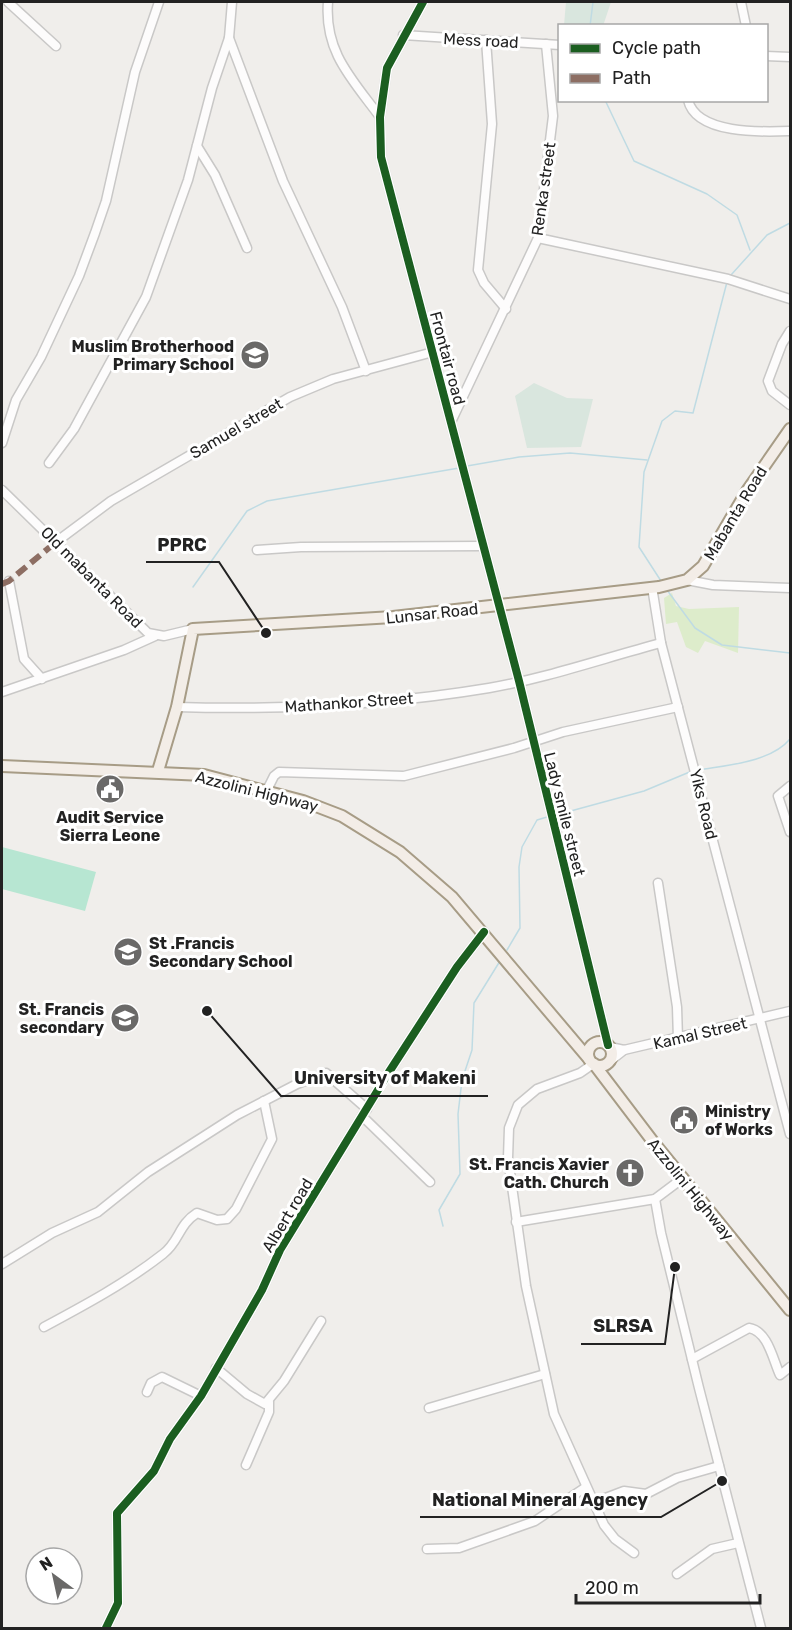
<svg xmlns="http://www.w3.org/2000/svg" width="792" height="1630" viewBox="0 0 792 1630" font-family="Rubik,sans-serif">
  <rect width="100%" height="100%" fill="#f0eeeb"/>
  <polygon fill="#ddeccb" points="672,593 676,606 689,609 739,607 738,653 705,641 698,653 686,647 677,622 666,624 664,598"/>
  <g fill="#d9e6de">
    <polygon points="566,2 611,2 603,26 564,25"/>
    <polygon points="534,383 567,398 593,399 581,447 527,448 515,396"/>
  </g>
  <polygon fill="#b7e6d2" points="2,847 96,872 85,911 2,889"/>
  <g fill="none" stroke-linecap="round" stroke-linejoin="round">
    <g stroke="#bfdbe3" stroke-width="1.5">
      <polyline points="590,26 593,2"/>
      <polyline points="605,100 634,161 707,194 737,215 750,250"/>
      <polyline points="731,275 767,235 790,223"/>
      <polyline points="467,466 519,457 570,453 647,460"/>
      <polyline points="661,581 639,547 644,472 662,421 675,411 693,413 727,282"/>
      <polyline points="193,587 247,511 267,501 459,468"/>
      <polyline points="667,590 695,628 722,645 790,653"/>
      <path d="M699,770C728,765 771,762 790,739"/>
      <polyline points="556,815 644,791 692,771"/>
      <polyline points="507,950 520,928 519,867 522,847 537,820 547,817"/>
      <polyline points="443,1226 439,1210 460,1174 458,1114 462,1080 472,1050 474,1003 500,961"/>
    </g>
    <g stroke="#c9c8c7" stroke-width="11">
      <g id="minor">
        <polyline points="8,2 56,46"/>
        <path d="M328,2C324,52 352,79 380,117"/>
        <polyline points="423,2 387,68 380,117 381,157 519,681 608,1045"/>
        <polyline points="741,2 746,26"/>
        <polyline points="403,35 560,45"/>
        <polyline points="229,38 283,181 342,307 366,371"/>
        <polyline points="486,40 492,124 478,270 484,283 506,309"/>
        <polyline points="766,56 790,57"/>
        <path d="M688,100C696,135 764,132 790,131"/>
        <polyline points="197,146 215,175 247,248"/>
        <polyline points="538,238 728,279 790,299"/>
        <polyline points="790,331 782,344 768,381 772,391 790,405"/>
        <polyline points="451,422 538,238 553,116 546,44"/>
        <polyline points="2,443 16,400 41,357 79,276 95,233 106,201 135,72 159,2"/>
        <polyline points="49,463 74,429 146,297 188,180 212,88 229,38 232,2"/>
        <polyline points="2,490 148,633 164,636 193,629"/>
        <polyline points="56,542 111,501 290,397 333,379 433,352"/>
        <polyline points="257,550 301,547 483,546"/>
        <polyline points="687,580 713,585 790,588"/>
        <polyline points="9,581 24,659 42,679"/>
        <polyline points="652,587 661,643 790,1134"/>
        <polyline points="2,692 124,650 155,636"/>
        <path d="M177,707C280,710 387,705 489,688C547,678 604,658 661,643"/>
        <polyline points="790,786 778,796 790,832"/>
        <polyline points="267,790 274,776 279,772 404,776 514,748 563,732 678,707"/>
        <polyline points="658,883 677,1007 678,1039"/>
        <polyline points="610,1047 624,1050 790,1011"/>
        <polyline points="610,1061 624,1050"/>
        <polyline points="593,1064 580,1073 537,1089 518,1105 509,1128 508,1158 526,1286 554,1414 604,1525 615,1539 634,1553"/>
        <polyline points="362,1116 430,1182"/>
        <polyline points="655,1199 661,1233 699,1388 761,1628"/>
        <polyline points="516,1222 655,1199 683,1178"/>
        <polyline points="2,1264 52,1233 98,1212 148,1172 237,1115 297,1084 326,1073 367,1109"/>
        <path d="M44,1327C85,1305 126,1283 163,1254C180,1241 178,1225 197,1213L217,1220L227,1219L236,1209L272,1139L264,1101"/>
        <path d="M692,1359L749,1328C768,1331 773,1360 780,1375L790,1367"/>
        <polyline points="216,1368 247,1394 265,1404 284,1381 321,1321"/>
        <polyline points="147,1392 151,1383 162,1377 201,1396"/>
        <polyline points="429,1408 545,1374"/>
        <polyline points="246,1465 269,1412 269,1402"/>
        <polyline points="595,1502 624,1491 646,1494 677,1478 719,1466"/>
        <polyline points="427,1549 459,1548 535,1521 586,1487"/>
        <polyline points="677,1574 712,1549 738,1543"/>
        <polyline points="106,1628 118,1603 117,1513 154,1471 170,1439 201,1396 262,1290 280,1250 389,1072 457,967 484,932"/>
      </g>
    </g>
    <g stroke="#a79c86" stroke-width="14">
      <g id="major">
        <polyline points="2,766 204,775 303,801 342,816 400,852 452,897 589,1059"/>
        <polyline points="158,771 177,707 193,629 393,617 659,587 687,580 703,566 747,491 790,429"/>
        <circle cx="600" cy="1054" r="12"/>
        <polyline points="594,1064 654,1143 790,1310"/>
      </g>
    </g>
    <use href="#minor" stroke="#fdfcfc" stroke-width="8"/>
    <use href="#major" stroke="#f3ede7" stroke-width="10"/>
    <polyline stroke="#8d6e63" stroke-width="6" stroke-dasharray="12 6" stroke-linecap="butt" points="2,584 9,581 56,542"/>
    <g stroke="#fff" stroke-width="11">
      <g id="cycleway">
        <polyline points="423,2 387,68 380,117 381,157 519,681 608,1045"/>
        <polyline points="106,1628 118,1603 117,1513 154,1471 170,1439 201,1396 262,1290 280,1250 389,1072 457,967 484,932"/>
      </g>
    </g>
    <use href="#cycleway" stroke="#1b5e20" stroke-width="8"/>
  </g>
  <defs>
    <g id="school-disc" transform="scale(1.5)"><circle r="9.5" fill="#6a6968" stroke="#fff"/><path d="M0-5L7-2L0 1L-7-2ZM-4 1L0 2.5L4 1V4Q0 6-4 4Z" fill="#fff"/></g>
    <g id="civic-disc" transform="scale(1.5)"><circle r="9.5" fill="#6a6968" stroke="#fff"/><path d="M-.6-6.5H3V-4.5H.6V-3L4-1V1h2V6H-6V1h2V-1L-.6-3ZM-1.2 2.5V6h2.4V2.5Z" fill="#fff"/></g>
    <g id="church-disc" transform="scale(1.5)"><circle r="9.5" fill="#6a6968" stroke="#fff"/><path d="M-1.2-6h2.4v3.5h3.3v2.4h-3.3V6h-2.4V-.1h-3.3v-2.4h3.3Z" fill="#fff"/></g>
  </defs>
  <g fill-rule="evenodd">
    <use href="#school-disc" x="255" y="355"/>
    <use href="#civic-disc" x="110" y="789"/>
    <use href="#school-disc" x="128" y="952"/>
    <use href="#school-disc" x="125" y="1018"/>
    <use href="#civic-disc" x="684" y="1120"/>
    <use href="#church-disc" x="630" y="1173"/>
  </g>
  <g text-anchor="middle" stroke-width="6" stroke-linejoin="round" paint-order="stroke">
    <g font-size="16" fill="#222" stroke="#fff">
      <text transform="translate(481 40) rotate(3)" y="6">Mess road</text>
      <text transform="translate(543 189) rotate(-82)" y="6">Renka street</text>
      <text transform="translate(448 358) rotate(75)" y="6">Frontair road</text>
      <text transform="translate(236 428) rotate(-30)" y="6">Samuel street</text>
      <text transform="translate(735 513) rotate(-59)" y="6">Mabanta Road</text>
      <text transform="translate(92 577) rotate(45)" y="6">Old mabanta Road</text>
      <text transform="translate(432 613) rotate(-6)" y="6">Lunsar Road</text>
      <text transform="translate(349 702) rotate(-4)" y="6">Mathankor Street</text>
      <text transform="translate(257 791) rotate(14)" y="6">Azzolini Highway</text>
      <text transform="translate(704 804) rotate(76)" y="6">Yiks Road</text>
      <text transform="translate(565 814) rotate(76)" y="6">Lady smile street</text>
      <text transform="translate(700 1033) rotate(-13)" y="6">Kamal Street</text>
      <text transform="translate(691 1189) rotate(51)" y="6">Azzolini Highway</text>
      <text transform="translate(287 1215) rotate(-59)" y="6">Albert road</text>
    </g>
    <g font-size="16" font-weight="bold" fill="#222" stroke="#fff" text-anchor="end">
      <text x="234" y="352">Muslim Brotherhood<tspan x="234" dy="18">Primary School</tspan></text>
      <text x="110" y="823" text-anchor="middle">Audit Service<tspan x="110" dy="18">Sierra Leone</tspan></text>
      <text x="149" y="949" text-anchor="start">St .Francis<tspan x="149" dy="18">Secondary School</tspan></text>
      <text x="104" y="1015">St. Francis<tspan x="104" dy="18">secondary</tspan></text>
      <text x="705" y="1117" text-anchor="start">Ministry<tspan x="705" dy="18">of Works</tspan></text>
      <text x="609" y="1170">St. Francis Xavier<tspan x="609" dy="18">Cath. Church</tspan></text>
    </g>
  </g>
  <path fill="none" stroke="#222" stroke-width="2" d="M266 633L219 562H146M207 1011L281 1096H488M675 1267L665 1344H581M722 1481L661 1517H420"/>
  <g fill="#222" stroke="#fff" stroke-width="2">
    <circle cx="266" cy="633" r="6"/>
    <circle cx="207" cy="1011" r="6"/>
    <circle cx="675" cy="1267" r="6"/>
    <circle cx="722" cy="1481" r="6"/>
  </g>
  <g font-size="18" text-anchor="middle" font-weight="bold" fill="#222" stroke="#fff" stroke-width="6" stroke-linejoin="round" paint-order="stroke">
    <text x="182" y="551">PPRC</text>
    <text x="385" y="1084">University of Makeni</text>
    <text x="623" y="1332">SLRSA</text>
    <text x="540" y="1506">National Mineral Agency</text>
  </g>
  <rect width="792" height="1630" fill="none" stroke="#222222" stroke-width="6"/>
  <rect x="558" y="24" width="210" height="78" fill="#ffffff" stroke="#a7a7a7" stroke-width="1.5"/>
  <rect x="570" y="44" width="30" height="9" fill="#1b5e20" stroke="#a7a7a7" stroke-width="1.5"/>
  <text x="612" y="54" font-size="18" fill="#222222">Cycle path</text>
  <rect x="570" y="74" width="30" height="9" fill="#8d6e63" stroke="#a7a7a7" stroke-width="1.5"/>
  <text x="612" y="84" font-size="18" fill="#222222">Path</text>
  <g transform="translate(54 1576) rotate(327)"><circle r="28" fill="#ffffff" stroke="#a7a7a7" stroke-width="1.5"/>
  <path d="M0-4.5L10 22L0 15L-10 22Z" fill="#6a6968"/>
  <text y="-9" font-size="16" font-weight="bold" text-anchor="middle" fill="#222222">N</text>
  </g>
  <path d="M576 1594v9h184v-9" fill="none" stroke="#222222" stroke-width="3"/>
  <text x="585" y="1594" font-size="18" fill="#222222" stroke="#ffffff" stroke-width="4.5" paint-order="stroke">200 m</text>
</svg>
